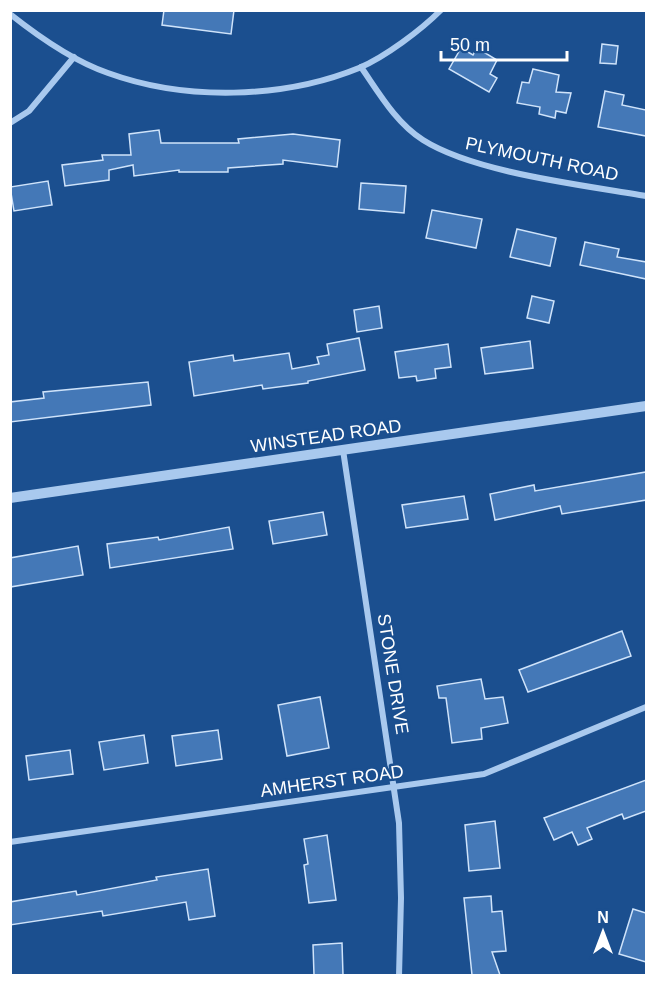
<svg xmlns="http://www.w3.org/2000/svg" width="657" height="986" viewBox="0 0 657 986" font-family="Arial,sans-serif">
  <rect width="100%" height="100%" fill="#1b4f8f"/>
  <g fill="#4478b7" stroke="#cfe3fa" stroke-width="1.5">
    <polygon points="164,10 234,10 231,34 162,25"/>
    <polygon points="602,44 618,46 616,64 600,63"/>
    <polygon points="461,48 473,55 477,48 497,60 490,74 497,78 489,92 449,69"/>
    <polygon points="533,69 559,75 556,92 571,93 566,113 556,111 555,118 539,114 540,107 517,103 522,82 529,83"/>
    <polygon points="605,91 624,95 622,105 646,110 646,136 598,127"/>
    <polygon points="159,130 161,143 239,143 238,139 293,134 340,140 337,167 283,160 283,164 228,168 228,172 179,172 179,170 134,176 133,165 109,170 109,180 65,186 62,165 103,160 102,155 131,155 129,134"/>
    <polygon points="48,181 52,205 14,211 10,187"/>
    <polygon points="361,183 406,186 404,213 359,209"/>
    <polygon points="432,210 482,219 476,248 426,238"/>
    <polygon points="517,229 556,238 550,266 510,257"/>
    <polygon points="585,242 619,249 617,257 646,262 646,279 580,265"/>
    <polygon points="532,296 554,301 549,323 527,318"/>
    <polygon points="379,306 382,328 357,332 354,310"/>
    <polygon points="359,338 365,370 308,381 308,383 263,389 262,385 194,396 189,362 233,355 234,361 289,353 292,369 319,364 317,357 329,355 327,344"/>
    <polygon points="530,341 533,368 485,374 481,348"/>
    <polygon points="448,344 451,367 435,369 436,378 417,381 416,376 399,378 395,352"/>
    <polygon points="148,382 151,405 10,422 10,402 44,398 43,392"/>
    <polygon points="646,472 646,500 562,514 560,506 495,520 490,494 534,485 535,491"/>
    <polygon points="464,496 468,519 406,528 402,505"/>
    <polygon points="323,512 327,535 273,544 269,521"/>
    <polygon points="229,527 233,549 110,568 107,544 158,537 159,540"/>
    <polygon points="78,546 83,575 10,587 10,558"/>
    <polygon points="622,631 631,656 528,692 519,670"/>
    <polygon points="481,679 485,699 503,697 508,723 481,728 482,739 452,743 446,698 439,698 437,686"/>
    <polygon points="320,697 329,748 287,756 278,705"/>
    <polygon points="218,730 222,759 176,766 172,736"/>
    <polygon points="144,735 148,763 104,770 99,742"/>
    <polygon points="70,750 73,774 29,780 26,756"/>
    <polygon points="646,780 646,811 624,819 622,814 587,828 592,839 578,845 572,832 554,840 544,818"/>
    <polygon points="495,821 500,868 469,871 465,825"/>
    <polygon points="327,835 336,900 309,903 304,865 308,864 304,839"/>
    <polygon points="208,869 215,916 189,920 186,902 103,916 102,911 10,925 10,902 76,891 77,895 157,880 156,877"/>
    <polygon points="491,896 492,912 502,911 506,951 492,952 500,975 472,975 464,898"/>
    <polygon points="633,909 646,913 646,962 619,954"/>
    <polygon points="342,943 343,975 314,975 313,945"/>
  </g>
  <g fill="none" stroke-linecap="round" stroke-linejoin="round">
    <g stroke="#a9c9ee" stroke-width="6">
      <path d="M10,14C39,37 73,61 108,73C185,101 283,99 359,68C385,57 421,30 441,10"/>
      <path d="M361,67C379,93 396,123 423,140C475,173 584,185 646,196"/>
      <polyline points="10,123 29,111 74,57"/>
      <polyline points="343,450 399,823 401,898 399,976"/>
      <polyline points="10,842 484,774 646,707"/>
    </g>
    <polyline stroke="#a9c9ee" stroke-width="10" points="10,498 646,406"/>
  </g>
  <g text-anchor="middle" stroke-width="5" stroke-linejoin="round" paint-order="stroke">
    <g font-size="18" fill="#fff" stroke="#1b4f8f">
      <text transform="translate(542 159) rotate(12)" y="6">PLYMOUTH ROAD</text>
      <text transform="translate(326 436) rotate(-8)" y="6">WINSTEAD ROAD</text>
      <text transform="translate(393 674) rotate(81)" y="6">STONE DRIVE</text>
      <text transform="translate(332 781) rotate(-8)" y="6">AMHERST ROAD</text>
    </g>
  </g>
  <rect width="657" height="986" fill="none" stroke="#ffffff" stroke-width="24"/>
  <g transform="translate(603 932)" stroke="#1b4f8f" stroke-width="4.5" paint-order="stroke">
  <path d="M0-4.5L10 22L0 15L-10 22Z" fill="#ffffff"/>
  <text y="-9" font-size="16" font-weight="bold" text-anchor="middle" fill="#ffffff">N</text>
  </g>
  <path d="M441 51v9h126v-9" fill="none" stroke="#ffffff" stroke-width="3"/>
  <text x="450" y="51" font-size="18" fill="#ffffff" stroke="#1b4f8f" stroke-width="4.5" paint-order="stroke">50 m</text>
</svg>
